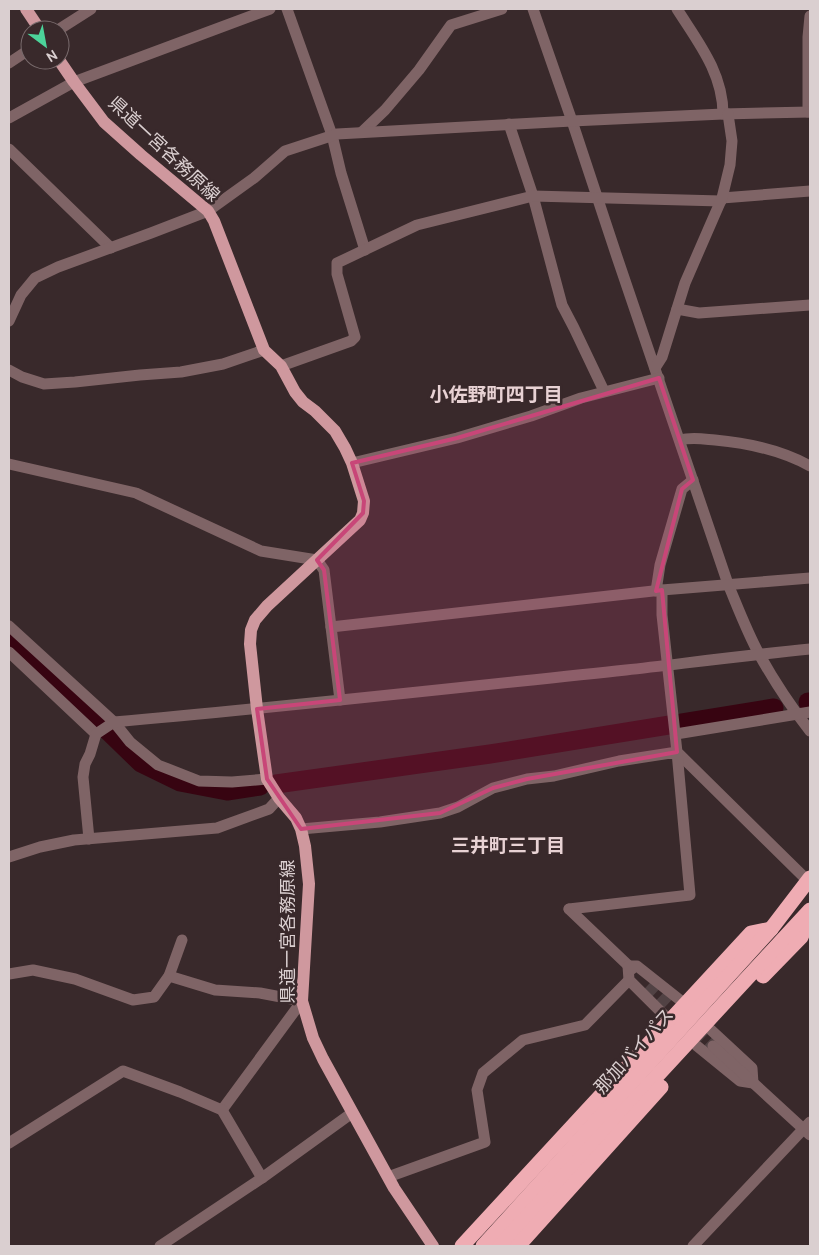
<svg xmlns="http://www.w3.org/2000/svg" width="819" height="1255" viewBox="0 0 819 1255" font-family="Cabin,'Noto Sans JP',sans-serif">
  <rect width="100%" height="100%" fill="#39292b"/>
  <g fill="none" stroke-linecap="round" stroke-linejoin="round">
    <g stroke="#370411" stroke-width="19">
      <polyline points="9,639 74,698 141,763 180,782 227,791 260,786"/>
      <polyline points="808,702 810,702"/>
      <polyline points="276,784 490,754 774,708"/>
    </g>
    <polyline stroke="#514244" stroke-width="11" stroke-dasharray="11 5.5" stroke-linecap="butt" points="648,985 713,1046"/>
    <g stroke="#7f6466" stroke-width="11">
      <polyline points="287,9 332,135 341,173 365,250"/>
      <path d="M533,9L572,121L617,257L728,584C738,608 747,632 759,654C774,681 791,707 810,731"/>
      <path d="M677,9C698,42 723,73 723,114"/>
      <polyline points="58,30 91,9"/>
      <polyline points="9,63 30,49"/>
      <polyline points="808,112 808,37 810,16"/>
      <polyline points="9,118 74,82 270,9"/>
      <polyline points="509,124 533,196 562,305 574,328 604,391"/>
      <polyline points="362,132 385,110 419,70 451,25 502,9"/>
      <polyline points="9,149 111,248"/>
      <polyline points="722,198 810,191"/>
      <polyline points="677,309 699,313 810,305"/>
      <polyline points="9,321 21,295 35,278 58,267 151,233 208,211 254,178 285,151 337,134 572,121 723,114 810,112"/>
      <polyline points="281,366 351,341 355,337 337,274 337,263 417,225 533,196 721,201"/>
      <polyline points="655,368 662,357 685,283 722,198 730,165 732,141 728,114"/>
      <polyline points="9,370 22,377 44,384 75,382 140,375 181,372 223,364 264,350"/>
      <path d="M680,440C692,437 703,439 715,440C748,443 781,450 810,466"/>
      <polyline points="352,463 457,438 531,416 581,398 659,378"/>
      <polyline points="9,464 136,493 261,551 317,560 324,570 340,700"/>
      <polyline points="662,590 662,615 677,752 808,881"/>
      <polyline points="656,591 660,565 682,489 693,480"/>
      <polyline points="9,626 114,722 130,742 158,765 199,781 232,782 267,779"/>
      <polyline points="331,627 662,590 810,578"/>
      <polyline points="9,652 96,734"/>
      <polyline points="676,734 810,712"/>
      <polyline points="301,829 380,822 440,813 458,807 493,788 527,779 554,776 619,761 677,752 690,895 569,909"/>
      <path d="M89,839L83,777L85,764L90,754L96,734L114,722C285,707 455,688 626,670C687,663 749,655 810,649"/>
      <polyline points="9,857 40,847 74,840 217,828 269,809 279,798"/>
      <polyline points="569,909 632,969"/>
      <polyline points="9,974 33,970 75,979 133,1000 154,997 169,976 182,940"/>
      <polyline points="169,976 215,990 260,993 302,1001 222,1110"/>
      <polyline points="670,1021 629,980 628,966 637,966 685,1004"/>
      <polyline points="697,1046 740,1081 753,1083 752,1068 711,1030"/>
      <polyline points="713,1046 810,1135"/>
      <polyline points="9,1143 123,1071 180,1092 222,1110 262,1178"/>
      <polyline points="388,1177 485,1142 477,1090 483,1073 523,1040 585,1025 629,980"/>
      <polyline points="160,1246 262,1178 352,1113"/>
      <polyline points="693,1246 810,1122"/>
    </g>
    <g stroke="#cf989e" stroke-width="12">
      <polyline points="26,9 40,30"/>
      <polyline points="59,60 74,82 104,122 141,155 208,211 214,221 264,350 281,366 295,392 303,402 315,411 335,431 345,448 352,463 364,501 363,513 360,520 267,606 255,620 251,630 250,644 257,709 267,779 279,798 296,818 301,829 305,846 309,884 302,1001 313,1038 323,1059 394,1188 433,1246"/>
    </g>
    <g stroke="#efacb3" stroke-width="15">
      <polyline points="763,976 801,937 810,916"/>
      <polyline points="462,1246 751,933 771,929"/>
      <polyline points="483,1246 771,929 810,878"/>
      <polyline points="500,1246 810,910"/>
      <polyline points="518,1246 661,1087"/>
    </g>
  </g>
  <path fill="#c84678" fill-opacity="0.2" stroke="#c84678" stroke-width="4" stroke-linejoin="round" d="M659,378L693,480L682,489L656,591L662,590L677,752L527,779L493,788L440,813L301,829L267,779L257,709L340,700L324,570L317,560L363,513L364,501L352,463L457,438Z"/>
  <g text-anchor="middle" stroke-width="5" stroke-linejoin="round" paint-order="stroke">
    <g font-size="18" fill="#dacfd0" stroke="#39292b">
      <text transform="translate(164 149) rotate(43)" y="6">県道一宮各務原線</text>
      <text transform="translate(288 932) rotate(-90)" y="6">県道一宮各務原線</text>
      <text transform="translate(634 1051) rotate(-48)" y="6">那加バイパス</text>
    </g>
    <g font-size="19" font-weight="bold" fill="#e8d2d4" stroke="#39292b">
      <text x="496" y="401">小佐野町四丁目</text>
      <text x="508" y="852">三井町三丁目</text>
    </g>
  </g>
  <rect width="819" height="1255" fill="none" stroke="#dacfd0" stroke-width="20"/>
  <g transform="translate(45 45) rotate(148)"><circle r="24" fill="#39292b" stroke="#796b6d"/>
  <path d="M0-4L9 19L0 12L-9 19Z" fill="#4cd39a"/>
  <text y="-8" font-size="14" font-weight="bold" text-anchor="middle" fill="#dacfd0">N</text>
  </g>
</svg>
